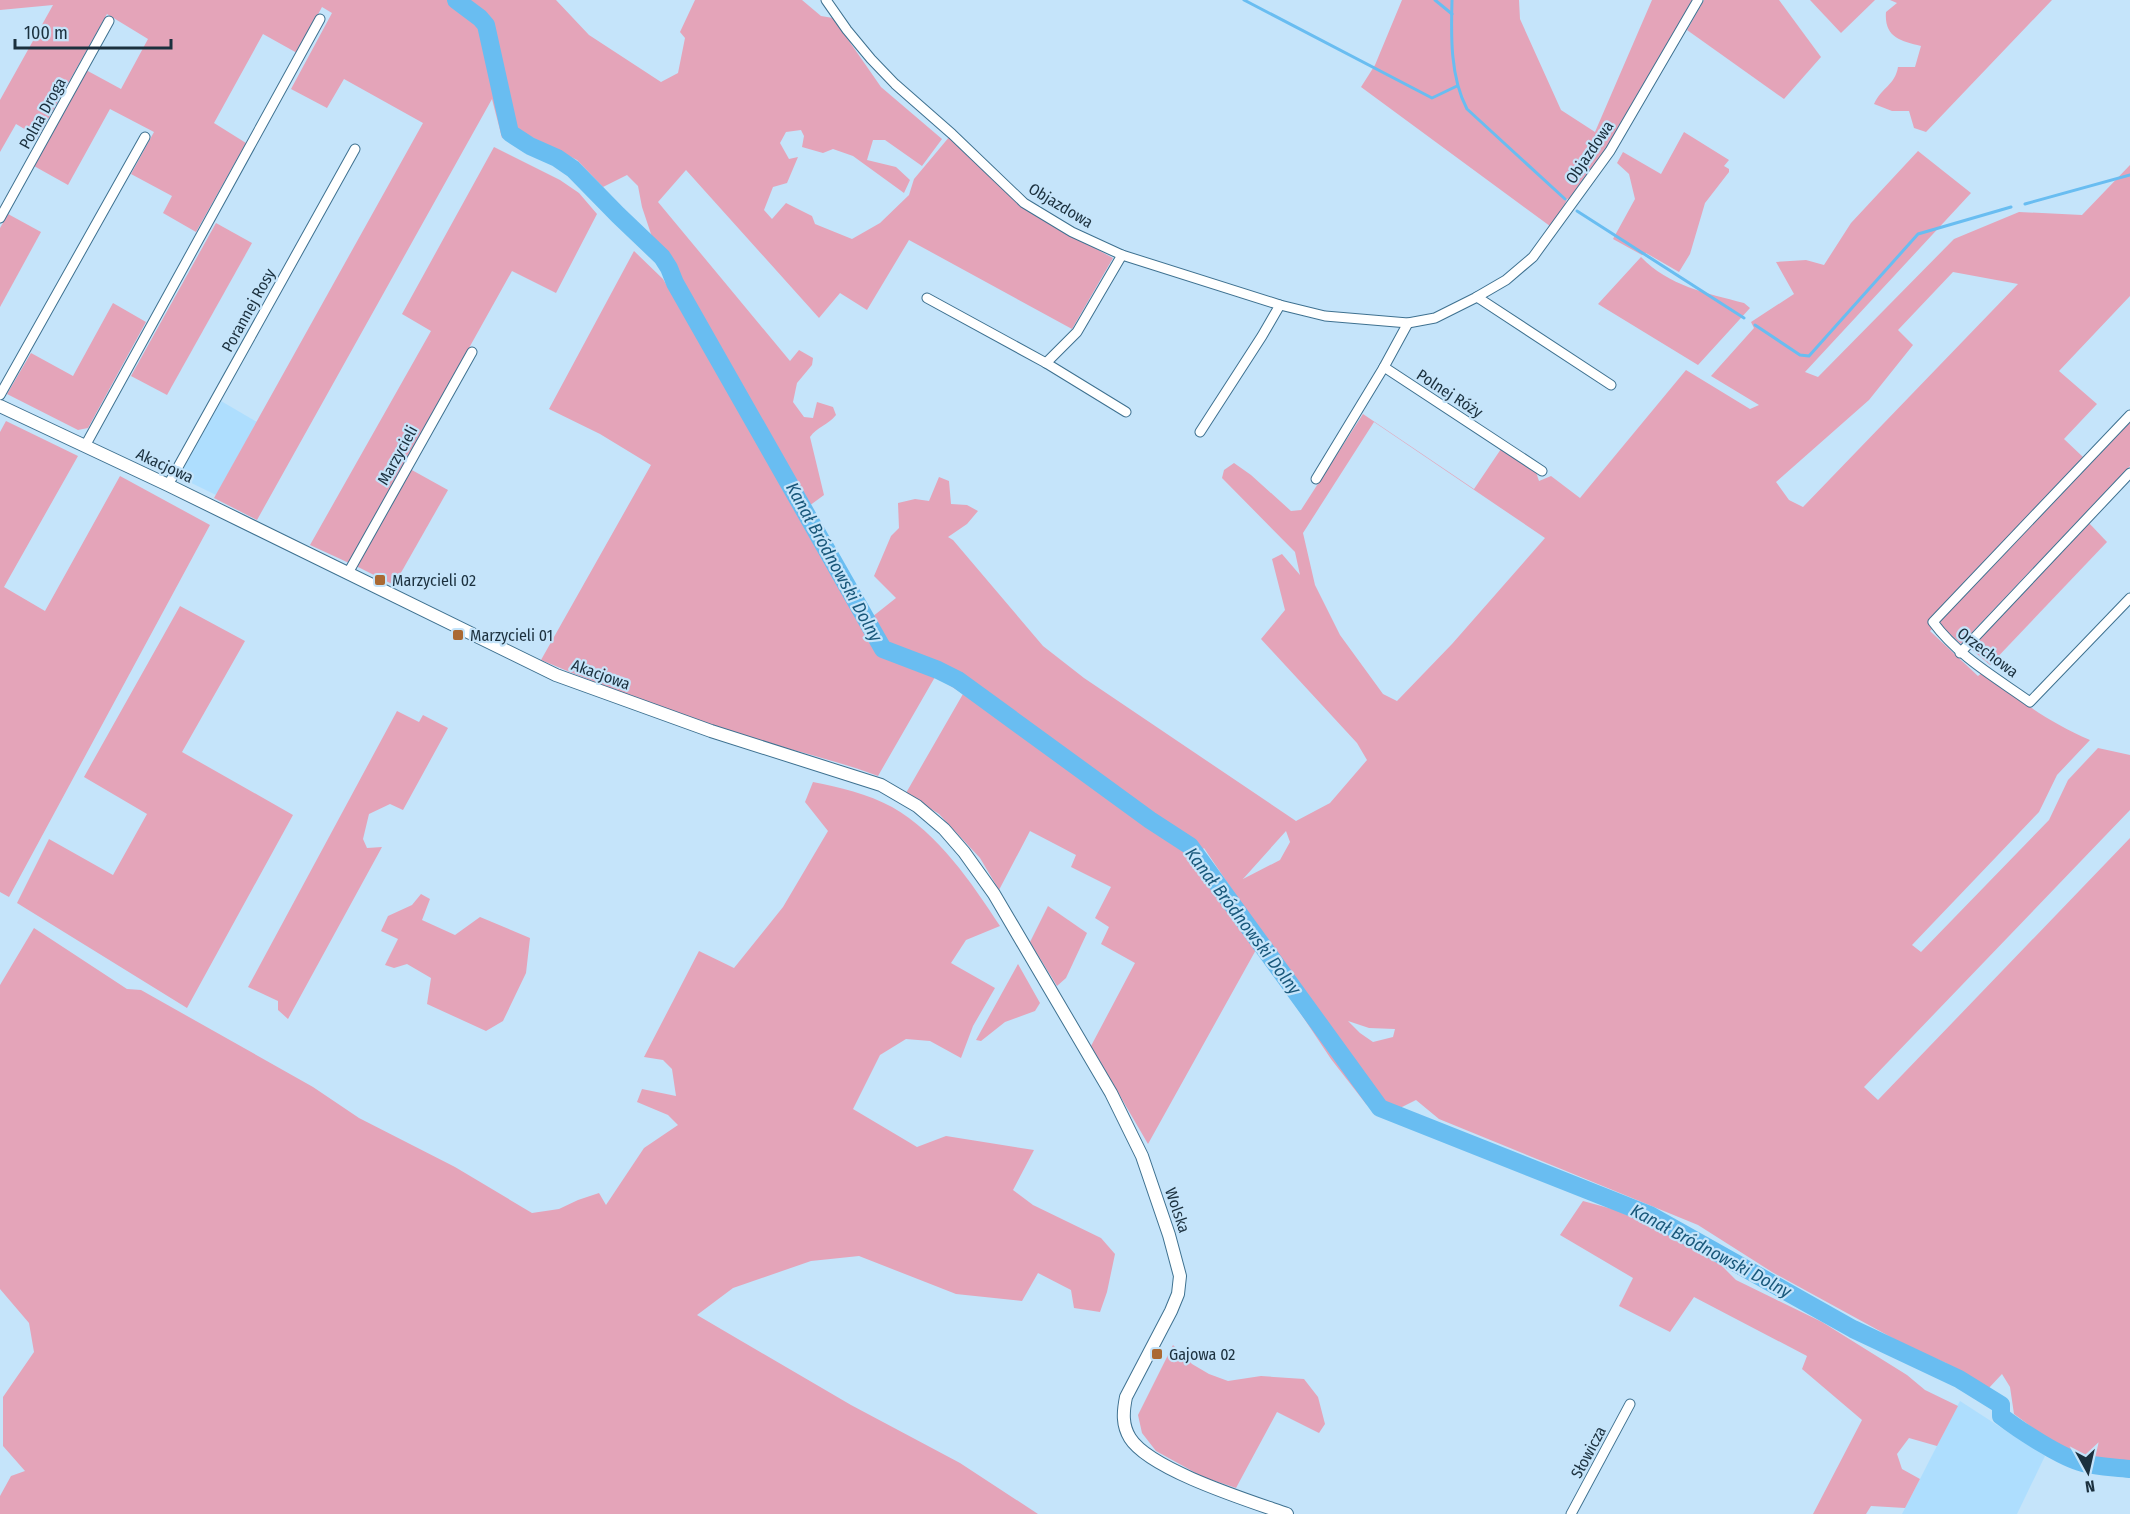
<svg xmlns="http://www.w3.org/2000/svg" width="2130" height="1514" viewBox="0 0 2130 1514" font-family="'Fira Sans Condensed',sans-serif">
  <rect width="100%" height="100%" fill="#c5e4fa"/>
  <g fill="#aedefe">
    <polygon points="221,401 257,422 216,495 179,477"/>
    <polygon points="1960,1401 2045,1456 2017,1514 1902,1514"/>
  </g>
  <g fill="#e4a4b9" fill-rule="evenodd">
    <path d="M0,0H556L589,35L661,82L678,73L685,38L680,32L695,0H802L821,16L833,18L881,87L942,139L922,166L885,140H873L867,160L896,167L910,180L904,193L853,156L833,149L823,153L802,147L804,136L801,130L786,132L780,143L789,159L798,157L787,183L773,187L764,210L772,219L786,203L812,216L815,224L852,239L880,223L909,195L914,179L950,136L1065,232L1113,258L1072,329L909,240L867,310L840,293L819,318L686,170L658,202L790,361L799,350L813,358L812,365L797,383L793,402L804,417L813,418L817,402L833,407L836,415C828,425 817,427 810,437L824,495L809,506L872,617L896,598L874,576L891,536L899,528L898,503L915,499L929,501L939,477L949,481L951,504L967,505L978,511L967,524L948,537L953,540L1043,646L1084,678L1296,821L1330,803L1367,760L1357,743L1261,639L1285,610L1272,559L1282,554L1300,575L1295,552L1222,478L1224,470L1234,463L1251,475L1291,511L1301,510L1363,414L1474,489L1501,449L1536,472L1539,481L1551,476L1580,498L1686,370L1750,409L1759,405L1711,376L1754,328L1751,322L1794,294L1776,262L1806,260L1824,265L1851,223L1918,151L1971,193L1805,372L1818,377L1954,239L2019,212L2082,215L2130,165V296L2059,371L2097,404L2064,439L2083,457L1929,621L1934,627L1930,631L1978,676L1983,672C2019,700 2048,722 2090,740L2057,775L2039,812L1912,945L1921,952L2049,820L2068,780L2098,748L2130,755V810L1864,1087L1878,1100L2130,838V1464L2086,1459L2049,1440L2014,1414L2010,1387L2002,1374L1988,1389L1946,1363L1909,1347L1772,1272L1698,1225L1439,1119L1416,1100L1400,1108L1390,1119L1366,1104L1331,1059L1257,948L1148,1144L1091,1046L1135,963L1101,944L1109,927L1095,918L1111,887L1071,867L1076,855L1030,831L999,890L980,858L939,814L906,793L963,694L943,681L935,677L878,776C844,763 809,755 773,744C695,721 617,692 541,660L651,465L600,434L549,409L634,251L663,279L675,299L686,288L653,240L642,207L638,186L627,175L603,187L577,160L514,128L502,138L492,99L257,520L214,498L423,123L344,79L327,108L291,89L332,13L322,7L297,53L263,34L214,123L246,143L196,232L163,213L172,196L131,174L154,132L110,109L68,185L34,166L86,70L121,89L148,39L107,14L38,137L16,124L0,152V100L53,5L0,10ZM1953,272L2018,284L1803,507L1789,500L1776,482L1869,400L1913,345L1898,330ZM1374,422L1545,538L1452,644L1397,701L1383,694L1340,635L1315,585L1303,533ZM1286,831L1290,842L1280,860L1243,879ZM1204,848L1264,937L1257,947L1193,858ZM1348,1021L1369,1028L1395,1029L1393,1037L1373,1042L1360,1033Z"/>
    <polygon points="1402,0 1519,0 1520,19 1561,110 1595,132 1652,0 1694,0 1612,141 1572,198 1567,199 1554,229 1361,87 1375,65"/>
    <polygon points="1704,0 1779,0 1821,57 1784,99 1687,30"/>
    <polygon points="1810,0 1875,0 1841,33"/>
    <path d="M1890,0H2052L1926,132L1914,128L1909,111H1892L1874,104C1882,87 1895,85 1898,67H1915L1921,46C1900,41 1884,37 1886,12L1897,3Z"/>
    <polygon points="1684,132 1729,160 1724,166 1729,169 1729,172 1705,203 1690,254 1679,272 1646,253 1642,255 1613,239 1635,199 1629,174 1617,163 1623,152 1661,174"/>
    <polygon points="494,147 560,180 579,193 597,214 556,293 512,271 349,563 310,545 431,331 402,314"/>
    <polygon points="8,214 41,232 0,307 0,228"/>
    <polygon points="216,223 252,243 167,395 131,376"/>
    <path d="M1641,257C1669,286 1706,293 1744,303L1750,308L1698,365L1598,304Z"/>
    <polygon points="113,303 146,322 88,428 78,430 7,394 31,353 73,376"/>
    <polygon points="2130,419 2130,466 1961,644 1938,623"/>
    <polygon points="6,421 78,456 4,587 45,611 120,476 210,525 9,897 0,892 0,432"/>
    <polygon points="410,469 448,490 394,585 356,566"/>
    <polygon points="2089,523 2107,542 1990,665 1970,648"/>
    <polygon points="180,606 245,641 182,752 293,815 187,1008 17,903 49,839 113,875 147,814 84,777"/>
    <polygon points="397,711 419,722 423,715 448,728 403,810 390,804 369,814 363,839 367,848 382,847 288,1019 278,1010 278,1001 248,987"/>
    <path d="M813,782C839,787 868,794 892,807C939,834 971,882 1000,926L966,940L951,963L995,988L973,1026L961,1058L930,1041L906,1039L880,1055L853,1109L917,1147L946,1136L1034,1150L1013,1190L1033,1205L1101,1238L1115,1254L1107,1292L1100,1312L1074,1308L1071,1290L1038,1273L1022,1301L956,1294L859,1256L811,1261L733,1288L697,1315L851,1405L960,1463L1038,1514H0V1496L11,1476L25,1471L3,1446V1397L34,1352L29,1323L0,1289V985L34,928L127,989L141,990L313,1087L359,1118L455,1167L532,1213L559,1209L578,1200L599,1193L606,1205L644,1148L678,1125L668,1115L637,1102L642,1089L676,1096L672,1069L663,1060L644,1057L699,951L734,968L783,907L828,831L805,802Z"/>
    <polygon points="421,894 430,899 422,920 455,935 480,917 530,938 526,973 503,1021 486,1031 427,1004 431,978 407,964 394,968 385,965 398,939 381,931 388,916 412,905"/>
    <polygon points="1048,906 1087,933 1066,978 1057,986 1030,942"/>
    <polygon points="1018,964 1040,1003 1035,1011 1005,1022 981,1041 976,1040"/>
    <polygon points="1583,1201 1616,1210 1688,1244 1721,1265 1736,1280 1822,1322 1907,1375 1925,1390 1958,1406 1937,1446 1909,1438 1897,1454 1902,1469 1920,1479 1905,1508 1871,1506 1866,1514 1813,1514 1862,1420 1802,1369 1807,1356 1694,1297 1670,1332 1619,1306 1633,1278 1560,1235"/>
    <polygon points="1173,1345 1192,1364 1209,1374 1228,1381 1261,1376 1304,1379 1318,1397 1325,1424 1319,1433 1277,1412 1236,1488 1203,1477 1156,1451 1142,1433 1138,1415"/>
  </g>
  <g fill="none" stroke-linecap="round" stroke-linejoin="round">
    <g stroke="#69bdf1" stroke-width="3">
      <polyline points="1244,0 1432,98 1457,86"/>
      <polyline points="1435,0 1452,14"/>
      <path d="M1452,0C1451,35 1450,77 1467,109L1565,199"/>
      <polyline points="2025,204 2130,175"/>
      <polyline points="1577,211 1744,318"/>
      <polyline points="1755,325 1800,355 1809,356 1918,234 2011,207"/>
    </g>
    <path stroke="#69bdf1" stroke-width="18" d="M456,0L480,18L486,25L510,133L530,146L557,158L573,169L618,215L662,257L669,268L675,283L883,649L938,670L958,680L1150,820L1190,846L1380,1108L1650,1215L1853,1329L1959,1379L2001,1405V1416C2019,1430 2062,1458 2083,1463C2098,1467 2115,1467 2130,1469"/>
    <g stroke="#3e7190" stroke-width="11">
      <g id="minor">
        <polyline points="826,0 847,30 871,59 895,84 952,134 1024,203 1072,232 1122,255 1280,305 1325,316 1408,323 1435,318 1475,298 1506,280 1533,257 1610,151 1698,0"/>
        <polyline points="0,218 109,21"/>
        <polyline points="1477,297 1611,385"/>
        <polyline points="927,298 1046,363 1126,412"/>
        <polyline points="1408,323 1384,367 1542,471"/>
        <polyline points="1046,363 1077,332 1122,255"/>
        <polyline points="0,395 145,137"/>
        <path d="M2130,415L1933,622C1959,657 1995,677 2030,702L2130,598"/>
        <polyline points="1200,432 1262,336 1280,305"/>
        <polyline points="85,446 320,19"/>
        <polyline points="1316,479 1384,367"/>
        <polyline points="168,485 355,149"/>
        <polyline points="348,573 472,352"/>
        <polyline points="1960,653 2130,473"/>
        <polyline points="1571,1514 1630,1404"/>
      </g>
    </g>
    <g stroke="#3e7190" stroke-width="14">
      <path id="tertiary" d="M0,406L168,485L556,675L711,731L881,785L917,806L944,829L964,852L994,894L1111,1093L1142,1156L1169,1235L1180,1276L1178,1294L1171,1311L1126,1397C1123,1412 1122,1425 1130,1438C1150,1470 1250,1501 1287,1514"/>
    </g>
    <use href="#minor" stroke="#fff" stroke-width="9"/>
    <use href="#tertiary" stroke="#fff" stroke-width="12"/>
  </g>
  <g fill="#aa6933" stroke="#c5e4fa" stroke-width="2">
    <rect x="374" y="574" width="12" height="12" rx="3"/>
    <rect x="452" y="629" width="12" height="12" rx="3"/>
    <rect x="1151" y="1348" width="12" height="12" rx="3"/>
  </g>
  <g text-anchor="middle" stroke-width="4.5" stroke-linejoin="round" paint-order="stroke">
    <g font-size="16" fill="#1b303e" stroke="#c5e4fa">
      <text transform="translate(42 113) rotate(-61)" y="6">Polna Droga</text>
      <text transform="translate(1589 152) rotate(-56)" y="6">Objazdowa</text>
      <text transform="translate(1061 205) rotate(31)" y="6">Objazdowa</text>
      <text transform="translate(248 310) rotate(-61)" y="6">Porannej Rosy</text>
      <text transform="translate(1450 393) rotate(33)" y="6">Polnej Róży</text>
      <text transform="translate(397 455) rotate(-61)" y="6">Marzycieli</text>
      <text transform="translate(165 465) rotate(25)" y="6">Akacjowa</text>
      <text transform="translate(1988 652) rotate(37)" y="6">Orzechowa</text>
      <text transform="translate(601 674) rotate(20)" y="6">Akacjowa</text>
      <text transform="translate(1178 1210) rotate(71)" y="6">Wolska</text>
      <text transform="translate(1588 1452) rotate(-62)" y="6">Słowicza</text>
    </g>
    <g font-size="16" fill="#1b303e" stroke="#c5e4fa" text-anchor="start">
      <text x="392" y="586">Marzycieli 02</text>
      <text x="470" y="641">Marzycieli 01</text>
      <text x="1169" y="1360">Gajowa 02</text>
    </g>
    <g font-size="18" font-style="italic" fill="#19587b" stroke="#c5e4fa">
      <text transform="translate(834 562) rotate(61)" y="6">Kanał Bródnowski Dolny</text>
      <text transform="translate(1243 921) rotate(53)" y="6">Kanał Bródnowski Dolny</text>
      <text transform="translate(1711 1251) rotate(28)" y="6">Kanał Bródnowski Dolny</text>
    </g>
  </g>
  <g transform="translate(2088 1472) rotate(172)" stroke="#c5e4fa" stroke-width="4.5" paint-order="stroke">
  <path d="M0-4.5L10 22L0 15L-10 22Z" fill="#1b303e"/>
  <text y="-9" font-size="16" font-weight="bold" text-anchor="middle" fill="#1b303e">N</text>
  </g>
  <path d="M15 39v9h156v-9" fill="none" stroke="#1b303e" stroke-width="3"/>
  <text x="24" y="39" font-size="18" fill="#1b303e" stroke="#c5e4fa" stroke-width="4.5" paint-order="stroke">100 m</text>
</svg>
